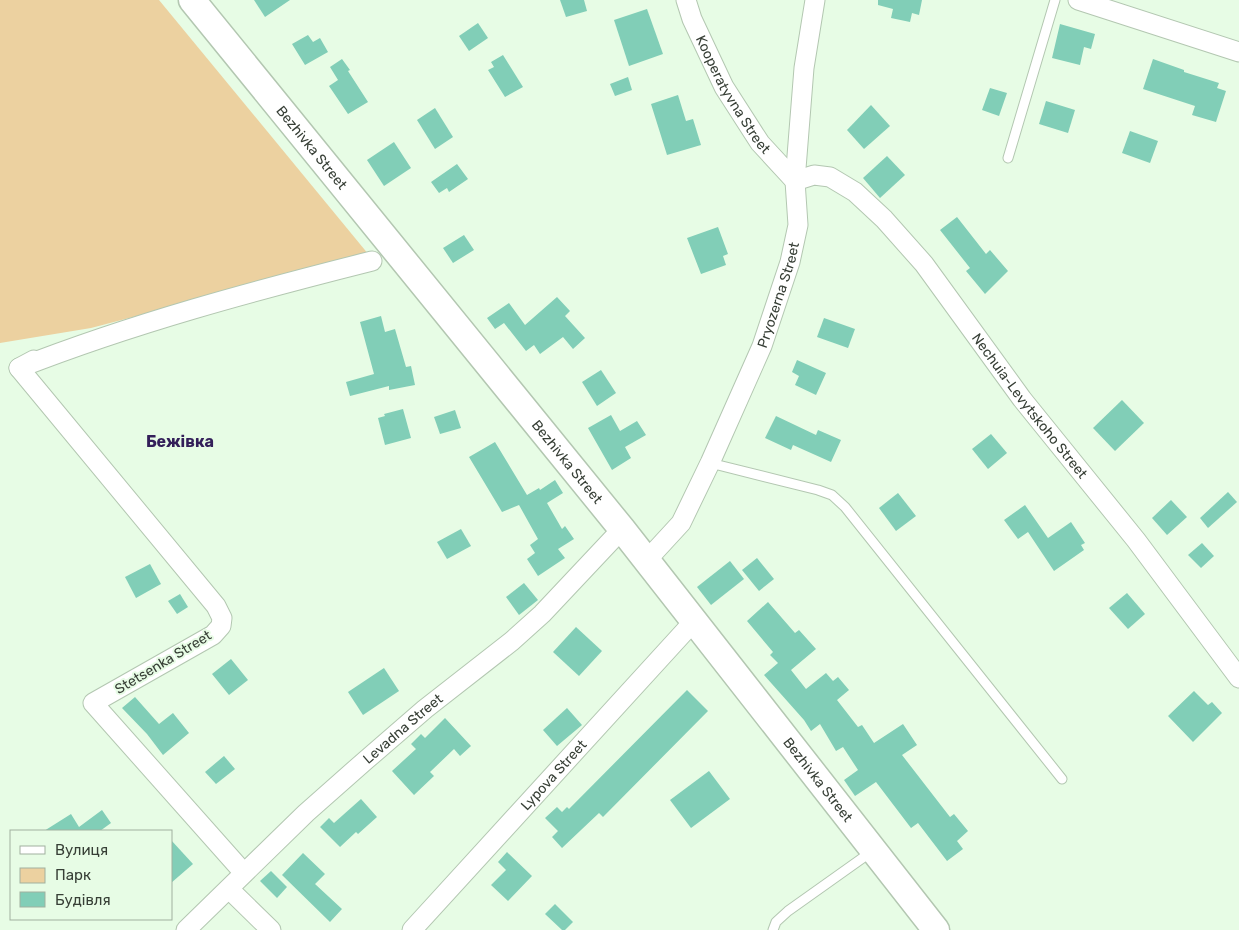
<svg xmlns="http://www.w3.org/2000/svg" width="1239" height="930" viewBox="0 0 1239 930" font-family="Rubik,sans-serif">
  <rect width="100%" height="100%" fill="#e7fce5"/>
  <polygon fill="#ecd1a0" points="0,0 159,0 369,255 91,328 0,343"/>
  <g fill="#81ceb7">
    <polygon points="254,0 290,0 265,17"/>
    <polygon points="560,0 584,0 587,11 566,17"/>
    <polygon points="878,0 922,0 919,15 912,13 910,22 891,18 893,9 878,5"/>
    <polygon points="647,9 663,54 629,66 614,20"/>
    <polygon points="478,23 488,38 469,51 459,36"/>
    <polygon points="1060,24 1095,34 1091,49 1084,47 1080,65 1052,58"/>
    <polygon points="308,35 313,42 320,38 328,52 305,65 292,44"/>
    <polygon points="503,55 523,87 505,97 488,70 494,67 491,62"/>
    <polygon points="342,59 350,70 348,71 368,102 348,114 329,86 338,80 330,67"/>
    <polygon points="1153,59 1184,70 1184,72 1219,83 1217,88 1226,91 1216,122 1192,115 1195,106 1143,89"/>
    <polygon points="628,77 632,90 615,96 610,84"/>
    <polygon points="990,88 1007,93 999,116 982,110"/>
    <polygon points="678,95 686,121 693,119 701,145 667,155 651,104"/>
    <polygon points="1046,101 1075,110 1068,133 1039,124"/>
    <polygon points="871,105 890,126 864,149 847,130"/>
    <polygon points="435,108 453,137 435,149 417,120"/>
    <polygon points="1130,131 1158,141 1150,163 1122,153"/>
    <polygon points="394,142 411,168 384,186 367,160"/>
    <polygon points="887,156 905,175 880,198 863,178"/>
    <polygon points="457,164 468,179 449,192 447,188 439,193 431,182"/>
    <polygon points="957,217 986,254 990,250 1008,271 985,294 966,271 970,268 940,230"/>
    <polygon points="718,227 728,254 723,256 726,265 701,274 687,238"/>
    <polygon points="464,235 474,250 453,263 443,248"/>
    <polygon points="557,297 570,311 565,316 585,338 573,349 563,337 540,354 534,345 526,351 504,323 495,329 487,318 509,303 525,325"/>
    <polygon points="381,316 385,332 395,329 406,367 411,366 415,385 389,390 389,386 350,396 346,382 374,374 360,322"/>
    <polygon points="824,318 855,329 848,348 817,337"/>
    <polygon points="797,360 826,373 816,395 795,385 799,376 792,372"/>
    <polygon points="601,370 616,393 597,406 582,382"/>
    <polygon points="1122,400 1144,423 1115,451 1093,428"/>
    <polygon points="403,409 411,438 385,445 378,418 385,416 384,414"/>
    <polygon points="455,410 461,428 440,434 434,417"/>
    <polygon points="611,415 620,431 637,421 646,435 625,447 631,458 612,470 588,428"/>
    <polygon points="776,416 816,435 818,430 841,440 831,462 793,445 791,450 765,438"/>
    <polygon points="991,434 1007,453 988,469 972,449"/>
    <polygon points="495,442 527,495 539,488 540,490 555,480 563,493 547,503 562,529 565,526 574,539 558,549 565,558 538,576 527,559 535,553 530,545 538,539 519,505 502,512 469,457"/>
    <polygon points="1228,492 1237,502 1208,528 1200,518"/>
    <polygon points="898,493 916,516 896,531 879,508"/>
    <polygon points="1171,500 1187,517 1167,535 1152,518"/>
    <polygon points="1025,505 1048,538 1071,522 1085,543 1081,545 1084,550 1054,571 1028,532 1018,539 1004,520"/>
    <polygon points="461,529 471,546 447,559 437,542"/>
    <polygon points="1202,543 1214,556 1201,568 1188,555"/>
    <polygon points="757,558 774,579 759,591 742,570"/>
    <polygon points="730,561 744,579 711,605 697,587"/>
    <polygon points="150,564 161,584 136,598 125,577"/>
    <polygon points="524,583 538,600 519,615 506,597"/>
    <polygon points="1127,593 1145,614 1128,629 1109,608"/>
    <polygon points="180,594 188,607 177,614 168,601"/>
    <polygon points="768,602 795,633 799,630 816,649 791,670 806,689 826,673 833,681 838,677 849,690 837,700 858,727 862,725 874,743 903,724 917,745 902,755 950,817 954,814 968,831 957,841 963,849 947,861 918,823 911,828 876,782 855,796 844,780 858,770 843,747 836,751 820,724 811,731 804,720 764,675 778,663 770,655 773,652 747,621"/>
    <polygon points="576,627 602,651 579,676 553,652"/>
    <polygon points="231,659 248,680 229,695 212,674"/>
    <polygon points="384,668 399,691 363,715 348,692"/>
    <polygon points="687,690 708,711 603,817 599,813 562,848 552,837 558,831 545,818 557,807 562,812 567,807 569,809"/>
    <polygon points="1194,691 1208,705 1212,702 1222,713 1193,742 1168,716"/>
    <polygon points="135,697 159,724 173,713 189,733 163,755 147,734 122,708"/>
    <polygon points="567,708 582,725 557,746 543,730"/>
    <polygon points="445,718 471,746 460,756 454,749 430,772 434,776 414,795 392,771 416,749 411,744 421,734 425,738"/>
    <polygon points="224,756 235,769 216,784 205,772"/>
    <polygon points="709,771 730,799 691,828 670,800"/>
    <polygon points="361,799 377,817 358,834 356,832 340,847 320,827 329,818 334,823"/>
    <polygon points="102,810 111,823 100,831 44,831 71,814 79,827"/>
    <polygon points="171,840 193,864 171,883"/>
    <polygon points="507,852 532,876 508,901 491,885 506,870 498,862"/>
    <polygon points="303,853 325,874 315,884 342,909 330,922 282,875"/>
    <polygon points="271,871 287,887 277,898 260,881"/>
    <polygon points="555,904 573,922 565,930 562,930 545,914"/>
  </g>
  <g fill="none" stroke-linecap="round" stroke-linejoin="round">
    <g stroke="#b3c7b1" stroke-width="11">
      <g id="lane">
        <polyline points="1008,158 1055,0"/>
        <polyline points="710,463 818,490 832,495 845,507 1062,779"/>
        <polyline points="773,930 776,922 788,911 871,852"/>
      </g>
    </g>
    <g stroke="#b3c7b1" stroke-width="21">
      <g id="street">
        <path id="s1" d="M686,0L692,19L724,87L760,143L795,181"/>
        <polyline points="1078,0 1239,52"/>
        <path id="s2" d="M795,181L814,175L830,177L855,192L884,219L924,264L1022,399L1136,540L1239,678"/>
        <path d="M34,360L19,368C134,323 253,291 372,261"/>
        <polyline points="19,368 216,606 222,618 221,626 213,635 93,703 244,873"/>
        <path id="s3" d="M646,561L681,523L710,463L762,346L790,262L798,225L795,181L804,68L815,0"/>
        <polyline points="229,889 271,930"/>
        <path id="s4" d="M186,930L306,813L366,760L425,709L512,641L542,614L622,529"/>
        <path id="s5" d="M412,930L695,620"/>
      </g>
    </g>
    <g stroke="#b3c7b1" stroke-width="29">
      <g id="secondary">
        <path id="s6" d="M192,0L622,529L936,930"/>
      </g>
    </g>
    <use href="#lane" stroke="#fff" stroke-width="9"/>
    <use href="#street" stroke="#fff" stroke-width="19"/>
    <use href="#secondary" stroke="#fff" stroke-width="26"/>
  </g>
  <g text-anchor="middle" stroke-width="4" stroke-linejoin="round" paint-order="stroke">
    <g font-size="14" fill="#373f36" stroke="#e7fce5">
      <text dy="5" stroke="none"><textPath href="#s1" startOffset="106">Kooperatyvna Street</textPath></text>
      <text dy="5" stroke="none"><textPath href="#s6" startOffset="190">Bezhivka Street</textPath></text>
      <text dy="5" stroke="none"><textPath href="#s3" startOffset="300">Pryozerna Street</textPath></text>
      <text dy="5" stroke="none"><textPath href="#s2" startOffset="342">Nechuia-Levytskoho Street</textPath></text>
      <text dy="5" stroke="none"><textPath href="#s6" startOffset="595">Bezhivka Street</textPath></text>
      <text transform="translate(163 662) rotate(-31)" y="5">Stetsenka Street</text>
      <text dy="5" stroke="none"><textPath href="#s4" startOffset="296">Levadna Street</textPath></text>
      <text dy="5" stroke="none"><textPath href="#s5" startOffset="210">Lypova Street</textPath></text>
      <text dy="5" stroke="none"><textPath href="#s6" startOffset="1000">Bezhivka Street</textPath></text>
    </g>
    <g font-size="16" font-weight="bold" fill="#331f59" stroke="#e7fce5">
      <text x="180" y="447">Бежівка</text>
    </g>
  </g>
  <rect x="10" y="830" width="162" height="90" fill="#e7fce5" stroke="#a1b09f"/>
  <rect x="20" y="846" width="25" height="8" fill="#ffffff" stroke="#a1b09f"/>
  <text x="55" y="855" font-size="15" fill="#373f36">Вулиця</text>
  <rect x="20" y="868" width="25" height="15" fill="#ecd1a0" stroke="#a1b09f"/>
  <text x="55" y="880" font-size="15" fill="#373f36">Парк</text>
  <rect x="20" y="892" width="25" height="15" fill="#81ceb7" stroke="#a1b09f"/>
  <text x="55" y="905" font-size="15" fill="#373f36">Будівля</text>
</svg>
